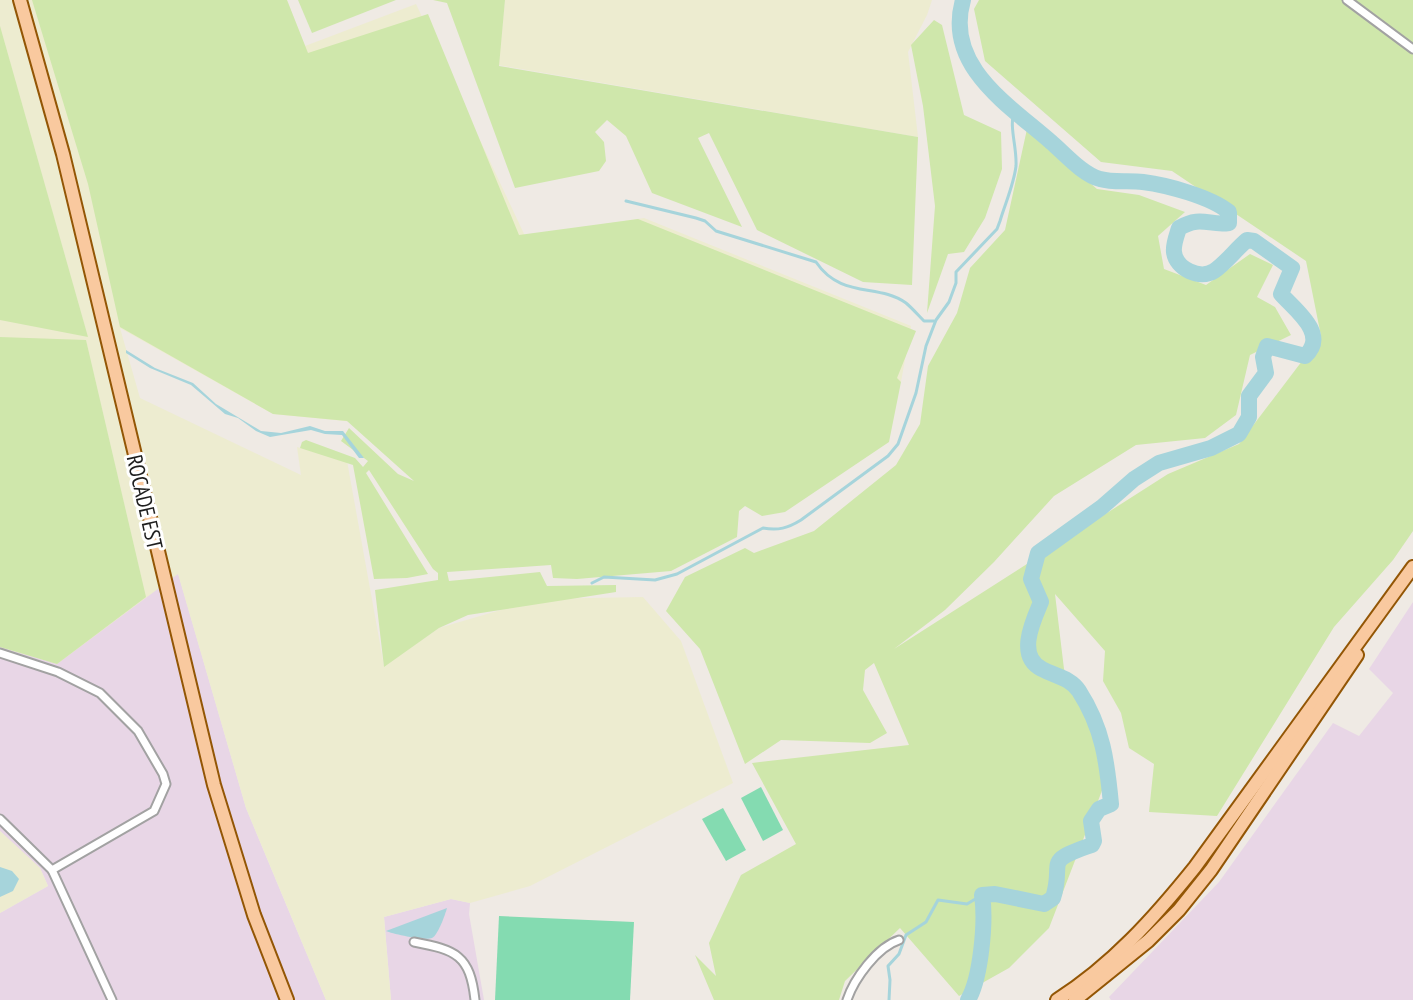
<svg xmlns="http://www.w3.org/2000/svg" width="1413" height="1000" viewBox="0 0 1413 1000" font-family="'PT Sans Narrow',sans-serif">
  <rect width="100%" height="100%" fill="#efeae4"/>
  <g fill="#e8d6e6">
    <polygon points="178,573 246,808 326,1000 0,1000 0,913 48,886 40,868 0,831 0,647 57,663"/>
    <polygon points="1413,602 1413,1000 1111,1000 1109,997 1219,882 1333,723 1359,736 1393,693 1369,669"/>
    <polygon points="451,899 470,903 469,914 484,1000 391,1000 384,917"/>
  </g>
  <g fill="#edecd0">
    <polygon points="0,0 287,0 305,46 416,4 525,236 644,218 911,326 901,382 741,474 355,422 273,414 120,328 140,398 301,475 297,447 347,461 384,666 439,628 538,599 643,597 681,641 733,783 530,886 470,903 451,899 384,917 391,1000 326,1000 246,808 178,574 57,664 0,647"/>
    <polygon points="505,0 932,0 927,15 908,52 918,137 498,65"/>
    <polygon points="0,831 40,868 48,886 0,913"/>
  </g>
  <g fill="#cfe7ab">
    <polygon points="32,0 287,0 308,53 428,14 519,235 638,219 916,331 897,378 901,382 889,442 785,512 762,516 745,506 739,511 737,537 671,571 577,579 553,578 551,565 447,572 449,581 540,572 547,586 616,585 616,592 468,615 439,628 384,667 375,590 438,580 438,573 433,569 369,470 366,473 428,574 407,578 374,579 353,465 300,448 302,442 306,440 355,458 363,467 368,461 341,441 349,428 398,474 414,481 347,421 273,414 120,327 88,184"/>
    <polygon points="298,0 396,0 312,33"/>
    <polygon points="433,0 505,0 499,66 918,137 912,285 863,282 757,230 709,133 698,138 742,227 652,193 626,136 607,120 595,132 604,142 606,161 599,171 515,188 447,3"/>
    <polygon points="979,0 1413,0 1413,531 1393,560 1334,627 1217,816 1149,812 1154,764 1129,748 1121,713 1103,681 1105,651 1055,594 1064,669 1091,723 1103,788 1049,928 1009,968 959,996 900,928 845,981 839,1000 714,1000 695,955 716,976 709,943 741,875 796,844 752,763 909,745 874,663 865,670 863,690 887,733 870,743 781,740 745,764 700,649 666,611 685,577 745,548 754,553 814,531 896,465 920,424 928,366 957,313 970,268 1005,230 1027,129 1097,189 1139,195 1185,212 1158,236 1164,269 1206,285 1250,254 1273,265 1257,297 1275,307 1291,335 1250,355 1236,415 1205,438 1136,445 1054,496 994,562 945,610 894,649 1168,474 1239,444 1321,336 1306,261 1172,171 1101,162 985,61 974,9"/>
    <polygon points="934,20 942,25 964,115 1001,132 1002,169 985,218 964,252 948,254 927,313 935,206 923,106 911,45"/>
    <polygon points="0,26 88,337 0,320"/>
    <polygon points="0,337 86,340 146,597 57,664 0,647"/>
  </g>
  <g fill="#84dbb1">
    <polygon points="761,787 783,830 763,841 741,798"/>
    <polygon points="723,808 746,850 726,861 702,819"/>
    <polygon points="499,916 634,922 630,1000 495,1000"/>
  </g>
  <g fill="#a6d4db">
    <polygon points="126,350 155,368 193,383 216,404 261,431 281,433 310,426 325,431 343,431 364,458 359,458 342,435 325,434 311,430 270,437 256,431 238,418 225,414 191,385 150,368 126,353"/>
    <polygon points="0,867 12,871 19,879 13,891 0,897"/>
    <path d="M447,908C445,915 438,935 432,938C425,941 393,934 386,931Z"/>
  </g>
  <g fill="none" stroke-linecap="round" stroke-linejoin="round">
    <g stroke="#a6d4db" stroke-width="3">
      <path d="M626,201L696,218L705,221L716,231L816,262C841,299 878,283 906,303C912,308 918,315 924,321H934"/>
      <path d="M592,583L604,577L655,580L677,574L763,528C778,531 788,528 801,520L888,456L898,444L916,393L926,346L936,320L949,302L956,283V272L997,229L1000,221C1005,204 1014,184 1016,166C1017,146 1009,129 1014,110"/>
      <polyline points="889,1000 890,980 888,966 899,954 906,935 926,922 938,900 967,904 982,895"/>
    </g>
    <path stroke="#a6d4db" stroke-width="16" d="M963,0C944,66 1009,105 1051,142C1064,153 1083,175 1100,179C1114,183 1129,180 1143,182C1167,185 1211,197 1229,212V223C1209,226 1201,215 1179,228C1177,235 1173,244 1174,252C1176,269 1200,280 1214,271C1226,263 1236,249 1247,240L1254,241L1292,268L1281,294C1295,310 1329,334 1305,356L1267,346L1263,357L1266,373L1249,396V417L1239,434L1211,448L1159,463L1134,479L1102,507L1038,553L1031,579L1041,602C1033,621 1016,656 1042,669C1055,676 1071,678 1079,691C1103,728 1107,762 1111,804L1099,809L1091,821L1094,841L1092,845C1041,862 1065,861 1053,898L1044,904L995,894L982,895C986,921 981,978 968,1000"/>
    <g stroke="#a2a2a2" stroke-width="11">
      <g id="street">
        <polyline points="1347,0 1413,49"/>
        <polyline points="0,653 58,672 100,693 138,731 163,774 166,784 154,811 52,870 112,1000"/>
        <polyline points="0,819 52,870"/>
        <path d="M414,942C456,950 470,955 475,1000"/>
        <path d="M847,1000C854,979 877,947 899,940"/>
      </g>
    </g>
    <g stroke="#935605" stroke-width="16">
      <g id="primary">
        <polyline points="20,0 63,154 214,785 254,915 287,1000"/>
        <path d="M1057,1000C1112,965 1154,918 1195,867L1413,567"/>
        <polyline points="1075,1000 1148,941 1179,910 1211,870 1357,655"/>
      </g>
    </g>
    <use href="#street" stroke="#fff" stroke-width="7"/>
    <use href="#primary" stroke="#f9c99f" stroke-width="12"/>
  </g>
  <g text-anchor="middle" stroke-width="6" stroke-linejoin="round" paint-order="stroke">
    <g font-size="22" fill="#1e1e1e" stroke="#fff">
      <text transform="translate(145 502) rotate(77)" y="8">ROCADE EST</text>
    </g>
  </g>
</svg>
